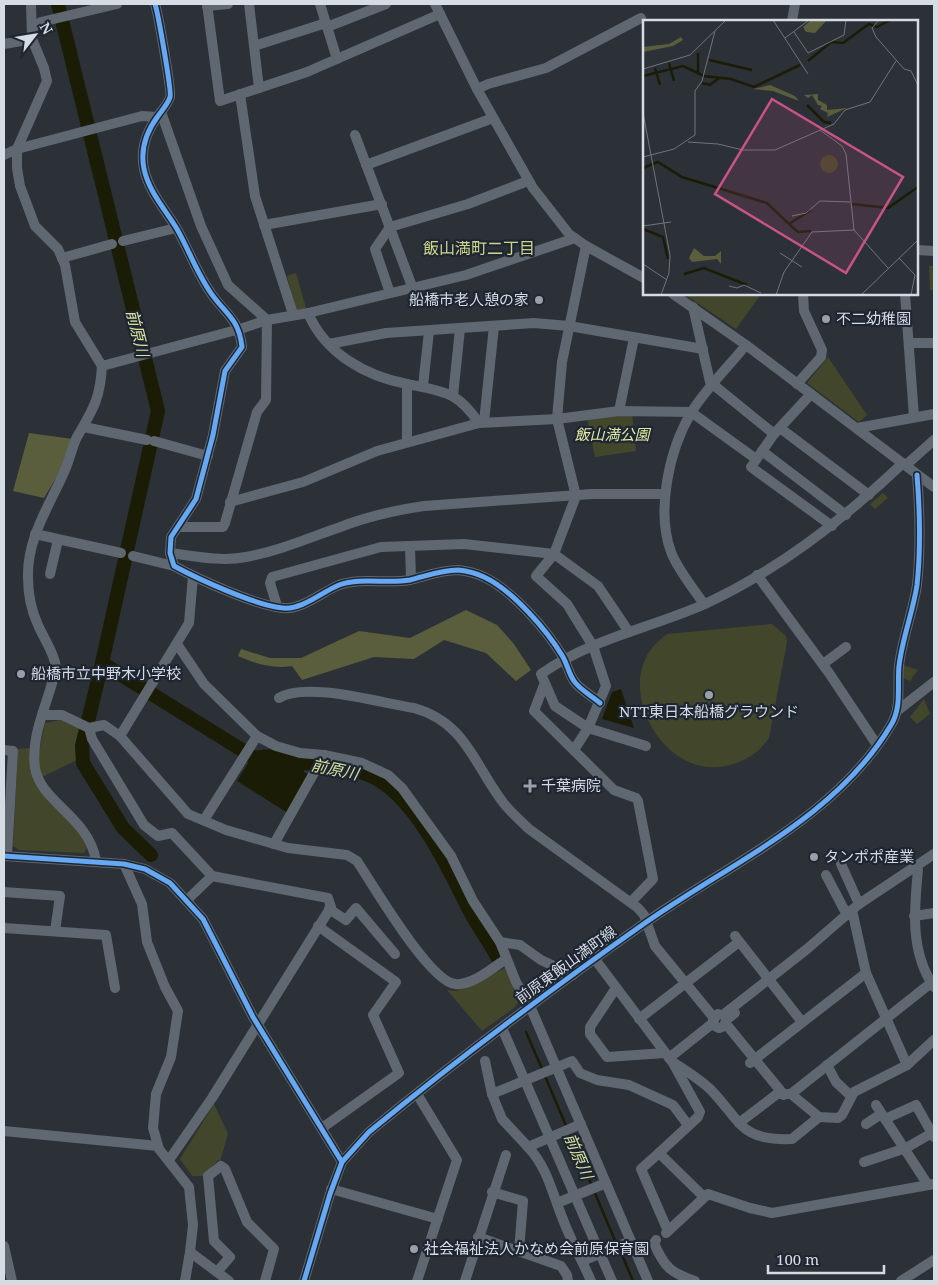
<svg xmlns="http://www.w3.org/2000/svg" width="938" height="1285" viewBox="0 0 938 1285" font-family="'Noto Serif','Noto Sans JP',serif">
  <rect width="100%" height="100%" fill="#2c3137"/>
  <g fill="#42462a">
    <polygon points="929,266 934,266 934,290 930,290"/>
    <polygon points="296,273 306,308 296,311 287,276"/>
    <polygon points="684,294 761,294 736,329"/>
    <polygon points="828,357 867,415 859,422 807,383"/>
    <polygon points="632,414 636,451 595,457 587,418"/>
    <polygon points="883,493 888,498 875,509 870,504"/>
    <path d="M772,624L786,636L787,642L769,738C760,751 749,759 733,764C662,788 603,674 668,634Z"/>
    <polygon points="903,665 918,670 910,681 903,678"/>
    <polygon points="924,699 930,714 917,724 910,717"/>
    <polygon points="61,720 84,730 80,746 81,758 34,781 79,832 87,848 84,853 19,850 13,846 18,749 40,747 45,723"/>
    <polygon points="505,968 520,1000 514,1008 482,1031 447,990 456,991"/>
    <polygon points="214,1104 228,1134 220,1161 218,1160 204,1176 192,1176 180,1159"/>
  </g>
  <g fill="#5a5e3c">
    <polygon points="29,433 73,439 62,468 44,498 13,491"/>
    <path d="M466,610L497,625L514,644L531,670L516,681L486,653L444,640L414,659L374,657L302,680L292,666C272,669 256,664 238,656L241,649L270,658H301L359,631L410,638Z"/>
  </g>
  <g fill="#1a1c05">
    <polygon points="621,689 634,728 602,719 612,692"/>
    <polygon points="278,759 305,765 304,772 309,775 288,813 237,781 250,760 260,763"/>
  </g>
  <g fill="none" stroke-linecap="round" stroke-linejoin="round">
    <g stroke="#1a1c05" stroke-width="2.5">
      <polyline points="526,1032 543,1071"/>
      <polyline points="545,1076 567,1128"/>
      <polyline points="569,1133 592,1186"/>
      <polyline points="594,1191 616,1243"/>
      <polyline points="619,1248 633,1281"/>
    </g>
    <g stroke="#1a1c05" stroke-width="14">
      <path d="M58,4L158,411L102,663L255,758C279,753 285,760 307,763C331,767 355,767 377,779C416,801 447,865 466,904C475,923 489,941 499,960"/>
      <polyline points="102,663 82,746 83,763 123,828 151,855"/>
    </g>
    <g stroke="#5f6770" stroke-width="10">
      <polyline points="31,4 32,39 44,68 47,81 17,149 17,168 20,186 35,226 58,249 65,265 75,322 102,366"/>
      <path d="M155,4C158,13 172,92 170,97C168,104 162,110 158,116C146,132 140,149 144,169C149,192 165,209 177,229C189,250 198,276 213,296C228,316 239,320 242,347L225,371L213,435L196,499L171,537L170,553L174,566C198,579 257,606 283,608C302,610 322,592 339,585C361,577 387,584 410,580C426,576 441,570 458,570C467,571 476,573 484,577C512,590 547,630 563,657C567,664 569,674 574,681C579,689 592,696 600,703"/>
      <polyline points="207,4 220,101 307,72 440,14"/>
      <polyline points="249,4 259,88"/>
      <polyline points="320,4 337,59"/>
      <polyline points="435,4 477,89 533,188 569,234 586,246 644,278"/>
      <polyline points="207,6 228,4"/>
      <polyline points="792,21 795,4"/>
      <polyline points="327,27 386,4"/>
      <polyline points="32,28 41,22 117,4"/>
      <polyline points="4,44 32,39"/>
      <polyline points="254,46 326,23"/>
      <polyline points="477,89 488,84 546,68 641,18"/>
      <polyline points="240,94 255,196 293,314"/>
      <polyline points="161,112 201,226 228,285 267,320 266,400 257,412 225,523 223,527 178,527"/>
      <polyline points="355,135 413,289"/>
      <polyline points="4,155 17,149 142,116 157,117"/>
      <polyline points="366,165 493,118"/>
      <polyline points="264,225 382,204"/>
      <polyline points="123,241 176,228"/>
      <polyline points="917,250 934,251"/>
      <polyline points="62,258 112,244"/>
      <polyline points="390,293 375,249 390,227 468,204 528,181"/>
      <polyline points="673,294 746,345 934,487"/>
      <polyline points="905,294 914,417"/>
      <polyline points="693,307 710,382 774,434"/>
      <path d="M308,313C325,353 365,376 407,384C422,387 438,389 452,396C462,401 472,413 479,423"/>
      <polyline points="909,343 934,343"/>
      <polyline points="329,344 386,333 534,323 569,326 703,349"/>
      <polyline points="797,384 821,357 822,350 804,311 803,294"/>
      <polyline points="423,386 429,331"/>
      <polyline points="811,394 774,434 751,467 832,526"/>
      <polyline points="453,396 460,329"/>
      <polyline points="619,411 634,338"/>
      <polyline points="484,422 494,326"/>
      <polyline points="84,427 147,440"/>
      <polyline points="780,428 869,495"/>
      <polyline points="857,428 934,414"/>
      <polyline points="154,441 208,456"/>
      <polyline points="407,441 407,384"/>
      <polyline points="762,451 846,515"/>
      <polyline points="906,465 934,440"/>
      <polyline points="230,502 303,482 377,451 479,423 557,419 619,411 691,412 756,459"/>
      <polyline points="35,534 121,553"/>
      <polyline points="410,546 411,579"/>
      <path d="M170,553C194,556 221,562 246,557C279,551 311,537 343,526C369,516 397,510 424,506L592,494H663"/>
      <polyline points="133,556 174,566"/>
      <polyline points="50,574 58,540"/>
      <polyline points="757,575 829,673 877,745"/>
      <path d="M704,604C693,588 678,570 671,552C656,511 669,450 691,413C703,392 730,365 746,345"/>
      <polyline points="277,606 270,583 272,577 381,547 464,544 554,554 598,586 629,632"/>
      <polyline points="177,644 204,684 257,736 276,746 300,753 324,755 362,763 388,775 402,788 451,856 473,901 500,942 516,982 530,1006 648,1281"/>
      <polyline points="823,664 846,647"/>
      <polyline points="544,685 534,711 614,790 636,798 638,801 653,879 631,902"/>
      <path d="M279,698C305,681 381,703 414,708C465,722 474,764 502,801C509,811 520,820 529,829L638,908L644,915L655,946L714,1018"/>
      <polyline points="897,711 934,682"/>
      <polyline points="42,715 62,715 89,728 104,725 120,736 189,623 193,576"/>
      <polyline points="89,728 92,739 144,825 158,836 172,833 212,876 328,898 331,907 212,1098 169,1160"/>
      <path d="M120,736L188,814L226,830L274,844L288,848L347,855L357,861C373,885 429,981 455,984C472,986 492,968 506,959"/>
      <path d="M646,746L588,728L555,706L541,674C590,639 651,628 705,604C779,570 844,519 903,463"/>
      <polyline points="4,750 13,751 7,856"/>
      <polyline points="574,750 588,728 606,686 593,646 567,604 536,576 554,554 576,496 557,419 562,362 586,246"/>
      <polyline points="204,820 257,736"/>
      <polyline points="274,844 324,755"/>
      <polyline points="4,856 124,864 145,869 170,883 203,919 253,1017 342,1162"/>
      <path d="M96,861C89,817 41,803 35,768C30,733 50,700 56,667C54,652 44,639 38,625C31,610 28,594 28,577C27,537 50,505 65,470C70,459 72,447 77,437C93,409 100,400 102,366L240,329L267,320L308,313L466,275L575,238"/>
      <polyline points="124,864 142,904 147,942 165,987 178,1011 171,1057 156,1094 153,1128 159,1149 189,1187 193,1225 190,1252 229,1281"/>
      <polyline points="841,864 859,904"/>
      <path d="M916,867L918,870C914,910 910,952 934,987"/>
      <polyline points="826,875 847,915"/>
      <polyline points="4,892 60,896 55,931"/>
      <polyline points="187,900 212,876"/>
      <polyline points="329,909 346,920 356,908 395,954"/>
      <polyline points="852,910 866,973 907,1065"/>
      <polyline points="914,916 934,913"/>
      <polyline points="318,926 396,982 373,1015 399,1073 322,1128"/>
      <polyline points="4,928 106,935 115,988"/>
      <polyline points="735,936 802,1022"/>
      <polyline points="500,942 520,945 541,960 573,975"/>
      <polyline points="594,958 673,1063 700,1112 698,1117 659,1153 704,1197"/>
      <polyline points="616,988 590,1027 590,1034 607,1057 665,1053"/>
      <polyline points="718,1014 713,1020 715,1026 719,1028 724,1026 726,1020 735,1013"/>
      <polyline points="723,1015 807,949 859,904 934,854"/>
      <polyline points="639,1019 739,942"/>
      <polyline points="726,1024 784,1095"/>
      <polyline points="502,1028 612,1281"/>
      <polyline points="669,1058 713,1023"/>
      <polyline points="485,1061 492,1094 502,1119 528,1147 581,1124"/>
      <path d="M674,1063C688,1072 701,1080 712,1091C742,1123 741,1141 792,1139L819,1117"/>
      <polyline points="750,1063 866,973"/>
      <polyline points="827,1065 836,1082 851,1096"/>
      <polyline points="417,1094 457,1160 417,1281"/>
      <polyline points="492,1094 572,1061 580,1073 597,1080 629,1085 673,1105 688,1125"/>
      <polyline points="791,1094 931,983"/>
      <polyline points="876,1105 928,1185"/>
      <polyline points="885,1119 916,1105 934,1137"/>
      <polyline points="739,1123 777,1094 791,1094 819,1117 838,1118 842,1115 854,1092 907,1065 934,1040"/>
      <polyline points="866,1124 881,1114"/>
      <polyline points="4,1131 158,1146"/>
      <path d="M528,1147C547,1167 552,1192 562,1217C570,1239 582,1260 591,1281"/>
      <polyline points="659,1153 641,1169 668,1231"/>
      <polyline points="864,1162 906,1148 932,1133"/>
      <polyline points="331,1189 438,1219"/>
      <polyline points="492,1192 523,1201 519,1251"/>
      <polyline points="557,1203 606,1183"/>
      <polyline points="666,1233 708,1194 750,1208 772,1213 934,1184"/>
      <polyline points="478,1237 561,1266 567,1275 568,1281"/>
      <path d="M656,1240L654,1243C664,1267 671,1273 695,1281"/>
      <polyline points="4,1246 12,1281"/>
      <polyline points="582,1261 631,1241"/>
      <polyline points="217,1272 230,1257 214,1241 208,1176 221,1166 225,1169 247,1222 274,1249 265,1281"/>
      <polyline points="185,1281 190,1252"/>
      <path d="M304,1281L330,1194L342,1162L369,1132C458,1059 551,989 645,923C730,863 836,818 891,725C902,707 897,686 899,666C902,639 913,612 917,585C921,548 920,512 917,475"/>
      <polyline points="465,1281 506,1155"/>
      <polyline points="901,1281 934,1260"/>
    </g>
    <g stroke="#1d2632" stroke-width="8">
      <g id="cycleway">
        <path d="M155,4C158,13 172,92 170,97C168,104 162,110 158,116C146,132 140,149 144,169C149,192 165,209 177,229C189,250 198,276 213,296C228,316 239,320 242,347L225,371L213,435L196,499L171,537L170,553L174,566C198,579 257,606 283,608C302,610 322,592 339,585C361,577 387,584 410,580C426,576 441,570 458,570C467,571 476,573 484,577C512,590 547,630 563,657C567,664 569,674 574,681C579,689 592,696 600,703"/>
        <polyline points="4,856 124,864 145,869 170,883 203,919 253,1017 342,1162"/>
        <path d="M304,1281L330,1194L342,1162L369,1132C458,1059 551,989 645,923C730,863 836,818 891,725C902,707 897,686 899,666C902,639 913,612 917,585C921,548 920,512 917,475"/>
      </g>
    </g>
    <use href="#cycleway" stroke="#66a8f1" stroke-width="5"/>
  </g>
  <g fill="#9aa0a7" stroke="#1d2632" stroke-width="2">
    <circle cx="539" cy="300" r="5"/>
    <circle cx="826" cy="319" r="5"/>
    <circle cx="21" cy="674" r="5"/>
    <circle cx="709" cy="695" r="5"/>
    <path d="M527.5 778.5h5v5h5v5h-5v5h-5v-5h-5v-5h5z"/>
    <circle cx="814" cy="857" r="5"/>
    <circle cx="414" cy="1249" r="5"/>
  </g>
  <g text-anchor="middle" stroke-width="4.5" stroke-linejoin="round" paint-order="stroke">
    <g font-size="15" fill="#d5dce3" stroke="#1d2632" text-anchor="start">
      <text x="529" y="305" text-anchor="end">船橋市老人憩の家</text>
      <text x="836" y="324">不二幼稚園</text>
      <text x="31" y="679">船橋市立中野木小学校</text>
      <text x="709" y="717" text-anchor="middle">NTT東日本船橋グラウンド</text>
      <text x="541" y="791">千葉病院</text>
      <text x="824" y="862">タンポポ産業</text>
      <text x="424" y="1254">社会福祉法人かなめ会前原保育園</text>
    </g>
    <g font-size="15" font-style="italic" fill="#e3eaa6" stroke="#1d2632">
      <text x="612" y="440">飯山満公園</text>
    </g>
    <g font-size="15" fill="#d5dce3" stroke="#1d2632">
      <text transform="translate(566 965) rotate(-36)" y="5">前原東飯山満町線</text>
    </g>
    <g font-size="16" fill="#cdd487" stroke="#1d2632">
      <text x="479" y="254">飯山満町二丁目</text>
    </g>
    <g font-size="16" font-style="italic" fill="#d9e09c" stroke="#1d2632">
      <text transform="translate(138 333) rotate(76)" y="6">前原川</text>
      <text transform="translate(335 769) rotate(12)" y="6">前原川</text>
      <text transform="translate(579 1156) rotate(67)" y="6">前原川</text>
    </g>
  </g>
  <g transform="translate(643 20)">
    <rect width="275" height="275" fill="#2c3137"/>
    <path d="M177 144a9 9 0 1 1 18 0a9 9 0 1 1-18 0Z" fill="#42462a"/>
    <path d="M168,0H184L172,13L163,12L160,7ZM38,17L40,20L30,26L0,32V27L26,24ZM127,65L152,76L156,81L130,71L110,69ZM175,74V80L184,85V90L204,88L184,97L185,93L177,89L179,86L175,85L169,75L165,78L161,75ZM51,228L61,236H72L78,231V244L74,239L49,242L46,238Z" fill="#5a5e3c"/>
    <path fill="none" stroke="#1a1c05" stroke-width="2.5" d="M55,33V53M66,40L109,50M165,41L188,22L200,23L226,4L234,7L247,0M26,43L31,61M12,48L17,65M0,56L40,46L61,56L88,59L111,67L157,45M59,63L67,65L76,58M164,85L181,102L188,103M0,148L15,142L39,157L124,183L146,204L168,190M209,184L245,188L275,167M146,204L155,212L168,211M0,209L20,217L25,239M41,254L61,248L104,265"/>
    <path fill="none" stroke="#70757c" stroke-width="1" d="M130,0L165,54M236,0L229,8L233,17L261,49L268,51L275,65M151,12L165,33L201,15L203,0M142,18L166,0M0,49L47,35L83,0M0,93L27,235L26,253L18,275M177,110L199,126L203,134L211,210L245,248M45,122L75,124L100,130H132L191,104L202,90L227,82L253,41M0,137L31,129L52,115V71L59,61L72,11M149,196L163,193L177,181L207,182M0,206L28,202M137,233L159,247M256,238L272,255L268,275M0,244L24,260M86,266L94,268L101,265L118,273M133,275L141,252L169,212L211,210M218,275L275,220"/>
    <path fill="#c85384" fill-opacity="0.15" stroke="#c85384" stroke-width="2.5" d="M129,79L260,157L203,253L72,174Z"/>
    <rect width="275" height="275" fill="none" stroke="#d5dce3" stroke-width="2.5"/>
  </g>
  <rect width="938" height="1285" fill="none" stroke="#d5dce3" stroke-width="10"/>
  <g transform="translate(35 35) rotate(59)" stroke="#1d2632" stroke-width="4" paint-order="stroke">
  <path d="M0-4L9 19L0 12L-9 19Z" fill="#d5dce3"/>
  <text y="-8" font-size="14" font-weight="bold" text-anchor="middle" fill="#d5dce3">N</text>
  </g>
  <path d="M768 1265v8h116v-8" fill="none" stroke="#d5dce3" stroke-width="2.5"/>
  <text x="776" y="1265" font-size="15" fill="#d5dce3" stroke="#1d2632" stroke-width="4" paint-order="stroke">100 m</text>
</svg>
